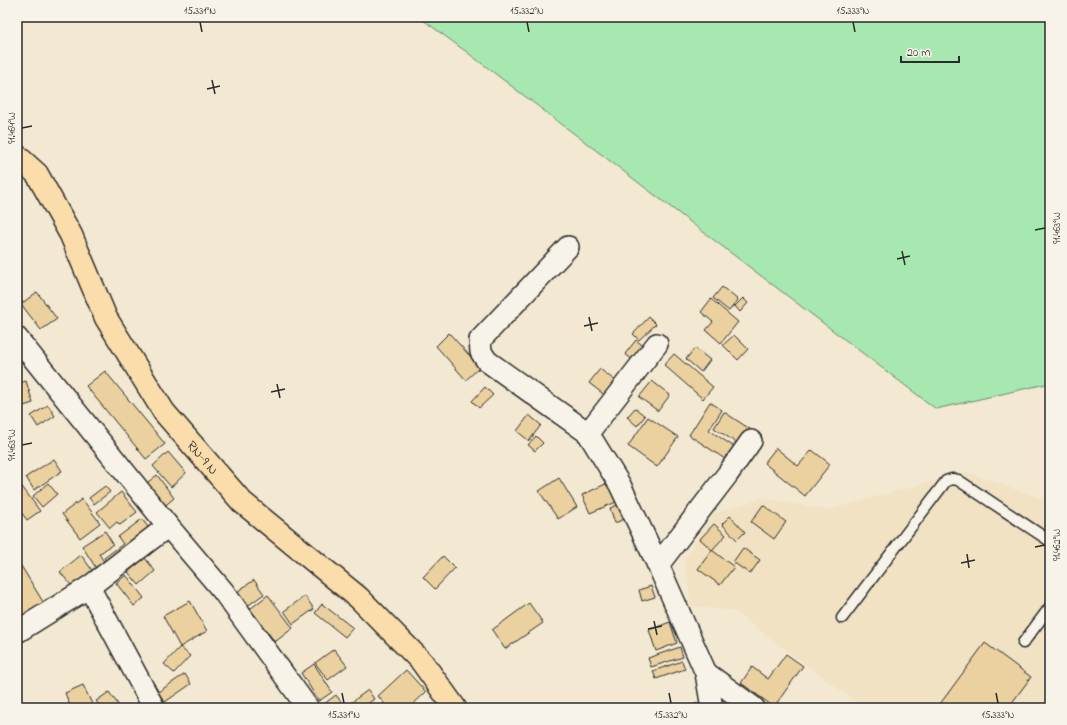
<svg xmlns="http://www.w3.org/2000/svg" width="1067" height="725" viewBox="0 0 1067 725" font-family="'Indie Flower',sans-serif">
  <rect width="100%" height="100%" fill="#f3e9d2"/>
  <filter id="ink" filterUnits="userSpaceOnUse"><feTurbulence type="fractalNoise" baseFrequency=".025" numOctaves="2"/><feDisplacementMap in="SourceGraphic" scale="8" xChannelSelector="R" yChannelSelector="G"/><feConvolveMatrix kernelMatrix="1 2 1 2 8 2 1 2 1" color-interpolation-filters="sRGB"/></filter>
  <g filter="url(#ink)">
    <polygon fill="#f0e2c3" points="966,472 1050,502 1050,708 864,708 734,611 691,606 685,558 713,514 763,498 828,510"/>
    <polygon fill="#a7e7b0" stroke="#69896e" points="419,17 1050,17 1050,383 936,409 468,53"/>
    <g fill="#ead19f" stroke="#2b2b2b">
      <polygon points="722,287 738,300 729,311 713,298"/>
      <polygon points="37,292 57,319 41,330 21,304"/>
      <polygon points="743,298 748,303 740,312 735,306"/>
      <polygon points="711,299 738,322 721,343 706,330 713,322 701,312"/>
      <polygon points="649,317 656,324 639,340 633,334"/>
      <polygon points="449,333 480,367 466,380 436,346"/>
      <polygon points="734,335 748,349 738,360 723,345"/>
      <polygon points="636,340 647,349 637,363 625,354"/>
      <polygon points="695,348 710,360 701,372 686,359"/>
      <polygon points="674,354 713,387 703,399 664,365"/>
      <polygon points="600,369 622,386 611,400 589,383"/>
      <polygon points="105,371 165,444 146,459 86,386"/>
      <polygon points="26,381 33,403 17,408 17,384"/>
      <polygon points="652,381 670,395 658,411 639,397"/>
      <polygon points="485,387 493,395 479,408 472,401"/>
      <polygon points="710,402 722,410 709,430 739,450 731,463 689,435"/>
      <polygon points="48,405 55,416 38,427 31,416"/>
      <polygon points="635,408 645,416 637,426 627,417"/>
      <polygon points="724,412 753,431 743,447 714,428"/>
      <polygon points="529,415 541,425 529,441 517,431"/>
      <polygon points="648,417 678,437 657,467 628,446"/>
      <polygon points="536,436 543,443 535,451 528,445"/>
      <polygon points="776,448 798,466 812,450 830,464 805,496 764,463"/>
      <polygon points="168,452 186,473 171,487 153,466"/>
      <polygon points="54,459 62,471 34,490 26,477"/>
      <polygon points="157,475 174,498 161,509 143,486"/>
      <polygon points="559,478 577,507 558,519 539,491"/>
      <polygon points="17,480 40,511 27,520 17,507"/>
      <polygon points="612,481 621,500 590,513 582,495"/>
      <polygon points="48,483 57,494 42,507 33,496"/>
      <polygon points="105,486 110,492 94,504 89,498"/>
      <polygon points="121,492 137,512 120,525 117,522 110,528 97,512"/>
      <polygon points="82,499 100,523 80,538 62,514"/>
      <polygon points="622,503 629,517 615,523 610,508"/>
      <polygon points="763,505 786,522 774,539 751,522"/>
      <polygon points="730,516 745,532 737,540 722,524"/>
      <polygon points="142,519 153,534 110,566 104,558 123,544 118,537"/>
      <polygon points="714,524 726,535 712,550 700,539"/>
      <polygon points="105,531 113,544 99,554 105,563 96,568 82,546"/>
      <polygon points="743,548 760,560 750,574 733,562"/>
      <polygon points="712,550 734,567 720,585 698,569"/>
      <polygon points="81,555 95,574 75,590 60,572"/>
      <polygon points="443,556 455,568 435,589 423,577"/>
      <polygon points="145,558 155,571 139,585 128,572"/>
      <polygon points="17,561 18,561 45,605 17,623"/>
      <polygon points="126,575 144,598 134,606 116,583"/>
      <polygon points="254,580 264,594 246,607 235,593"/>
      <polygon points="651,586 655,597 642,601 639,590"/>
      <polygon points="268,595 293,628 275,642 250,609"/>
      <polygon points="305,596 314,609 293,624 284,611"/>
      <polygon points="190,601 207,631 180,647 163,616"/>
      <polygon points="529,603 543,623 505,649 492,630"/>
      <polygon points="322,604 353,628 345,637 315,613"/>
      <polygon points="670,622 677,643 656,651 649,630"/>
      <polygon points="985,643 1031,677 1008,708 937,708"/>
      <polygon points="180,647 190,656 174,673 164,664"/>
      <polygon points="680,647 683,657 651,667 648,658"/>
      <polygon points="334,649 347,666 328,680 315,663"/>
      <polygon points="786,654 803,666 774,707 741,683 752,667 768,679"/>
      <polygon points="682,661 685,669 656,679 653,671"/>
      <polygon points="314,664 332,692 319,701 301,673"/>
      <polygon points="406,670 426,692 409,708 388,708 378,696"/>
      <polygon points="185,674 191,684 165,702 158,692"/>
      <polygon points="83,685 94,708 71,708 65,693"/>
      <polygon points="368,690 374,699 362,708 321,708 320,707 336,695 345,707"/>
      <polygon points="109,692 120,707 119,708 102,708 96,701"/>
      <polygon points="701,702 703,708 683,708"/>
    </g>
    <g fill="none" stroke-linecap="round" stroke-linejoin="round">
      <g stroke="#2b2b2b" stroke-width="13">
        <g id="lane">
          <polyline points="842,618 946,481 952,479 958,480 1050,541"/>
          <polyline points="1023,643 1050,607"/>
        </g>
      </g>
      <g stroke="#2b2b2b" stroke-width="24">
        <g id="street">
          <polyline points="568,247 480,340 481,352 487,361 588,433 620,485 658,565 706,673 712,708"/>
          <polyline points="17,338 168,526 223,591 308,708"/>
          <polyline points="588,433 657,344"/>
          <polyline points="658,565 727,475 751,441"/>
          <polyline points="89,587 154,708"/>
          <polyline points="17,632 89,587 168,526"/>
          <polyline points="706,673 754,708"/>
        </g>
      </g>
      <g stroke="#2b2b2b" stroke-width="25">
        <g id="primary">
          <path id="s1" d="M17,156L37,174L71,235L106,318L164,412L242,502L359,598L422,662L455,708"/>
        </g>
      </g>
      <use href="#lane" stroke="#f7f3e8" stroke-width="10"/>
      <use href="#street" stroke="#f7f3e8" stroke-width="21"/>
      <use href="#primary" stroke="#faddab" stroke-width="22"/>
    </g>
  </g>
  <path fill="none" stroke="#2b2b2b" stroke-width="1.5" d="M200,22L202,32M527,22L529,32M853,22L855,32M212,80L215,94M207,89L220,86M22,128L32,126M1035,230L1045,228M902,251L905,265M897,259L910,256M589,317L592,331M584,326L598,323M277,384L280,398M271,392L285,389M22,445L32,443M1035,547L1045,545M967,554L969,568M961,563L975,560M654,621L657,635M648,629L662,626M342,693L344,703M669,693L671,703M996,693L998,703"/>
  <g text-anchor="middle" stroke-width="3" stroke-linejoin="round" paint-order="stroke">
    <g font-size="14" fill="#2b2b2b" stroke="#f7f3e8">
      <text dy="5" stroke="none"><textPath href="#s1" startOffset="357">RN-9 N</textPath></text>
    </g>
  </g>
  <rect width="1067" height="725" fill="none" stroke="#f7f3e8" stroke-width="44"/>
  <path d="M901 56v6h58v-6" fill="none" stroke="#2b2b2b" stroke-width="2"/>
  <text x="907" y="56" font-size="12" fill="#2b2b2b" stroke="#f7f3e8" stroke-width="3" paint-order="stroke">20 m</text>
  <rect x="22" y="22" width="1023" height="681" fill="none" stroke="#2b2b2b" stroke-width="1.5"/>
  <g font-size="10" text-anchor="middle" fill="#2b2b2b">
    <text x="200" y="14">15.331°N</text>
    <text x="527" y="14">15.332°N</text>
    <text x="853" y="14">15.333°N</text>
    <text transform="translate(11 128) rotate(-90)" y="4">91.464°W</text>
    <text transform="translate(1056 228) rotate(-90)" y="4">91.463°W</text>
    <text transform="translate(11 445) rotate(-90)" y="4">91.463°W</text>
    <text transform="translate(1056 545) rotate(-90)" y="4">91.462°W</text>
    <text x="344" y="718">15.331°N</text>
    <text x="671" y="718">15.332°N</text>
    <text x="998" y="718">15.333°N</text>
  </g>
</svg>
